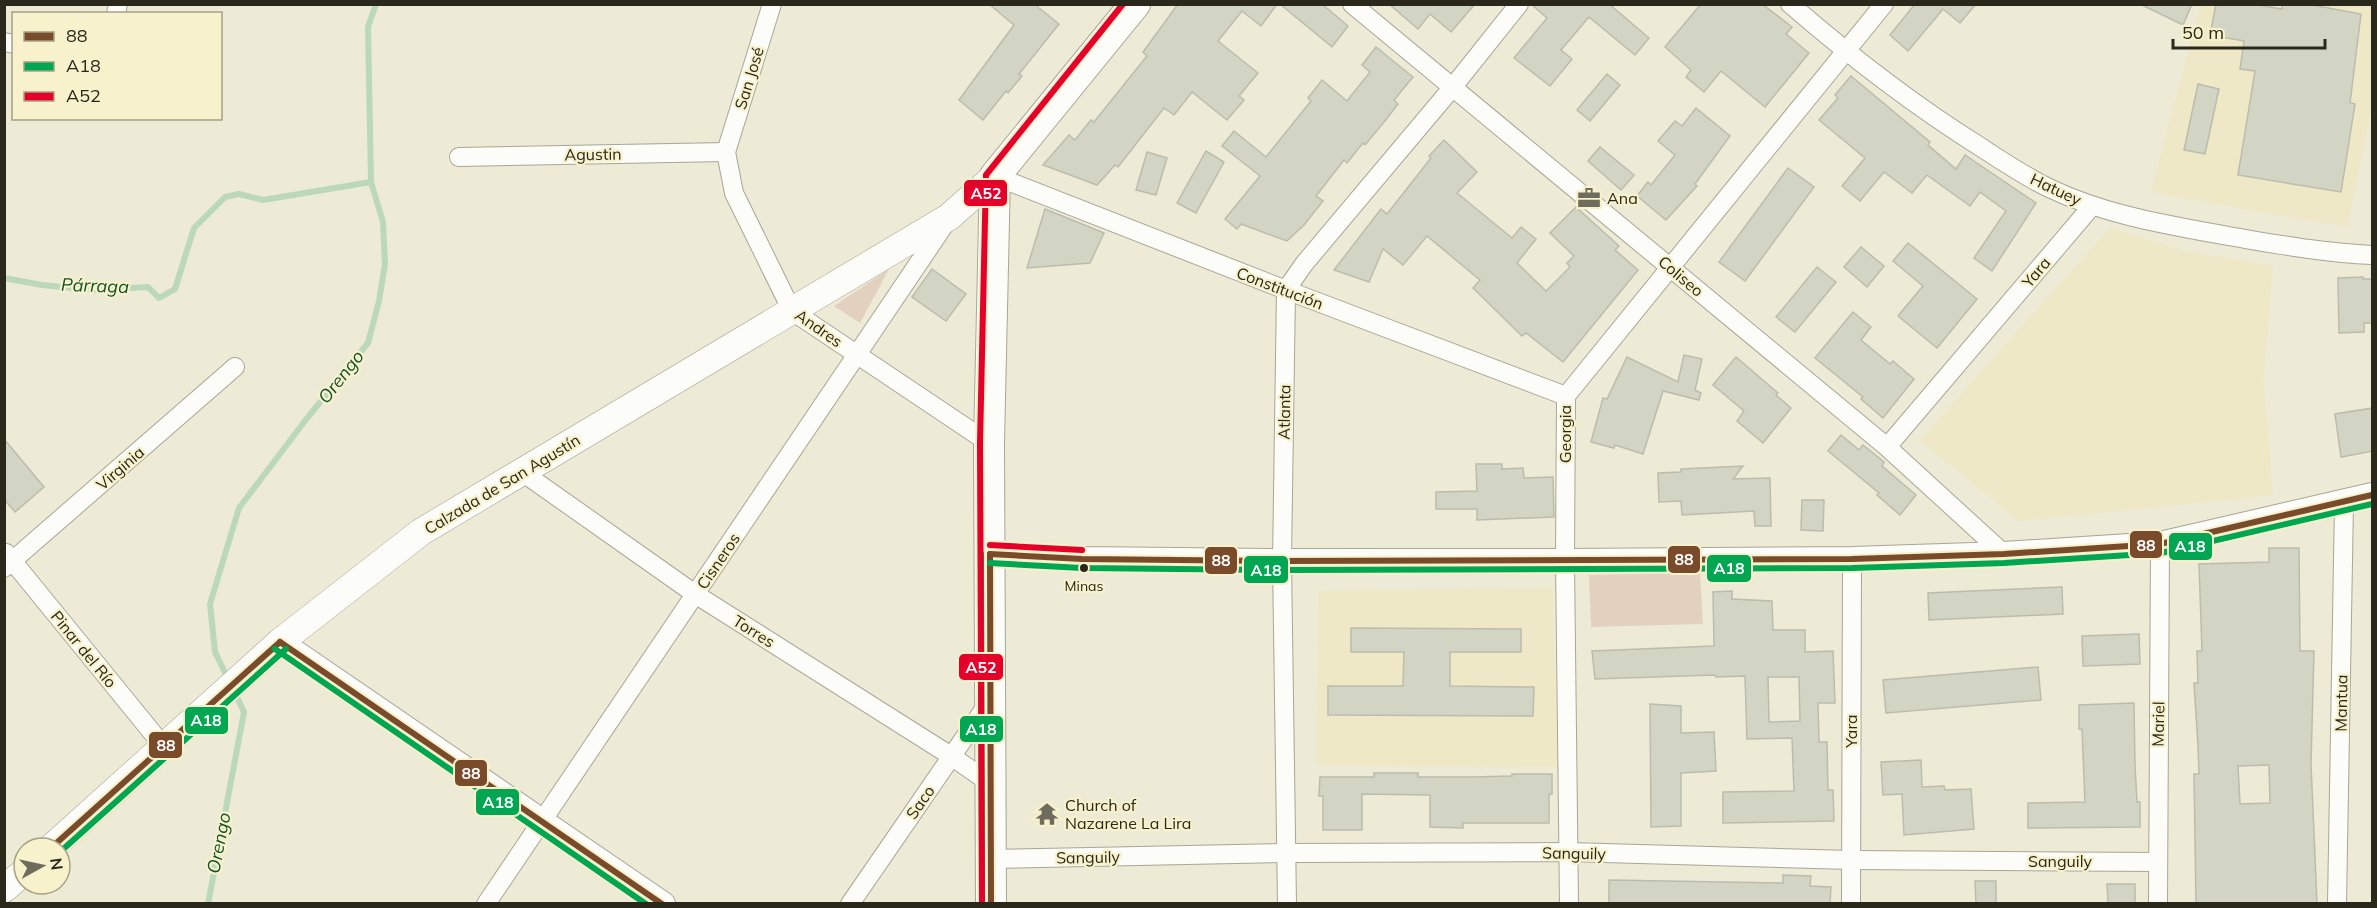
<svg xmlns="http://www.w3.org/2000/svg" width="2377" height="908" viewBox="0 0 2377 908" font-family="Mulish,sans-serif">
  <rect width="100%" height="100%" fill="#edead6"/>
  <g fill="#eee8c7">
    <polygon points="2360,4 2372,6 2372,116 2370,116 2347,227 2151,192 2201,5"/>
    <polygon points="2110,228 2184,251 2273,266 2263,381 2273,495 2019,521 1920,440"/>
    <polygon points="1552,588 1558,767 1317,765 1318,591"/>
  </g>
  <g fill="#e3d1c0">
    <polygon points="889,269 860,323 834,306"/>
    <polygon points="1700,573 1703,624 1591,627 1589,575"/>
  </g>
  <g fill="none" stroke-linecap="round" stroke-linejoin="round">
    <g stroke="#bcd8bb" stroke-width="6">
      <polyline points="4,278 42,285 93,290 148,287 159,298 175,289 194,228 225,197 239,194 263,200 371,182"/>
      <polyline points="228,679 215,652 210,604 239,508 304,422 368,343 379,301 385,264 383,222 371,182 368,27 376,4"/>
      <polyline points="208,904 244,712 235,693"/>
    </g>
  </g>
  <g fill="#d3d5c4" stroke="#bbbcad" stroke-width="1.5" fill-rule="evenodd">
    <polygon points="989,4 1034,4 1059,24 1019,74 1022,76 1008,93 1006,91 983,120 959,100 1014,25"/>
    <polygon points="1178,4 1277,4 1261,26 1242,11 1218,41 1258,73 1239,96 1244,100 1227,120 1192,92 1174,115 1164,108 1118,167 1115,165 1097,185 1043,165 1069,135 1075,140 1091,120 1094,122 1147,56 1143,52"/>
    <polygon points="1280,4 1322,4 1348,26 1332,47"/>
    <polygon points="1389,4 1475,4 1451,32 1430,14 1418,29"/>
    <polygon points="1531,4 1609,4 1649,38 1635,55 1589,17 1561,50 1572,59 1550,86 1514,58 1547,18"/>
    <polygon points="1701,4 1762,4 1792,27 1786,34 1809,53 1765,107 1721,71 1704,92 1686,77 1691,70 1665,47"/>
    <polygon points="1915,4 1976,4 1960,23 1943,9 1908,51 1890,35"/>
    <polygon points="2140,4 2192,4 2183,25"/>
    <polygon points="2216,4 2252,4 2282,9 2282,4 2307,4 2361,14 2350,103 2355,104 2341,192 2238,175 2255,71 2240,69 2244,41 2210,35"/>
    <polygon points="1376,47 1413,77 1394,100 1398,104 1384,122 1365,145 1363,143 1347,163 1344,160 1316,196 1323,201 1304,225 1287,241 1241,224 1237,229 1225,219 1260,176 1222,146 1234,131 1266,157 1311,101 1308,98 1322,80 1347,101 1370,72 1362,65"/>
    <polygon points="1607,74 1620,85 1590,121 1577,110"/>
    <polygon points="1851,76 1930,142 1928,145 1956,169 1965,155 2036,203 1992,271 1974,258 2006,211 1980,192 1970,206 1927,175 1912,193 1884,172 1860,201 1842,186 1865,158 1819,120 1838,98 1835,95"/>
    <polygon points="2198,84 2219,89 2205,154 2184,150"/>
    <polygon points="1696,108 1730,136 1695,184 1697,186 1666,220 1637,196 1648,182 1651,185 1675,155 1658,141 1675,121 1682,126"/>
    <polygon points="1444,140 1477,172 1457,193 1512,238 1521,227 1536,239 1517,263 1546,291 1570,267 1567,263 1574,256 1550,233 1576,207 1619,246 1615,250 1638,270 1563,362 1526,333 1522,336 1473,288 1480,280 1427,236 1403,265 1383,249 1369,282 1334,270 1381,209 1387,214 1431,158 1429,156"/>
    <polygon points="1600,147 1634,175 1621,190 1588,161"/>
    <polygon points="1206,151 1224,162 1196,213 1177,203"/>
    <polygon points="1147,152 1167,158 1156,195 1136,190"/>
    <polygon points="1788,168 1814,187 1745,281 1719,262"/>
    <polygon points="1045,209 1104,233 1090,263 1027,268"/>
    <polygon points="1908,243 1977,299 1937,348 1898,316 1923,286 1893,261"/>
    <polygon points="1861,247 1884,266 1867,287 1844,267"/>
    <polygon points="1817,267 1836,282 1795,332 1776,317"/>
    <polygon points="932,269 966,294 946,321 912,297"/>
    <polygon points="2363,277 2363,279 2373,279 2373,323 2364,323 2364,332 2339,333 2338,278"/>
    <polygon points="1853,312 1871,327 1861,340 1890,364 1893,361 1914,379 1883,418 1861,399 1863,397 1815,358"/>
    <polygon points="1684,355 1702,359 1695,390 1701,393 1699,400 1663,391 1643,454 1615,445 1614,448 1591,442 1603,398 1607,399 1627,357 1678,382"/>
    <polygon points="1736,357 1778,393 1776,395 1791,408 1763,443 1737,421 1744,411 1713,385"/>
    <polygon points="2373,408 2373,451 2341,457 2335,414"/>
    <polygon points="1841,435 1859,450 1863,445 1884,462 1882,466 1916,495 1900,515 1877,495 1879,493 1828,451"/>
    <polygon points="4,439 44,487 15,512 4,499"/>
    <polygon points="1476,464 1502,464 1502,469 1523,468 1524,478 1553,477 1554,517 1477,520 1477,509 1436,509 1436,492 1477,491"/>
    <polygon points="1743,466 1733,479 1770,478 1771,526 1755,526 1754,511 1682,515 1681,501 1659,502 1658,473 1681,472 1681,469"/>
    <polygon points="1802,500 1824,500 1823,531 1801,530"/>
    <path d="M2269,548H2299L2300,651H2314L2311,764L2317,903H2196L2194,774H2199L2198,745L2194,683H2198L2197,651H2202L2199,564L2269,562ZM2269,765L2270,803L2240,804L2238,766Z"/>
    <polygon points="2062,587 2063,614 1929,620 1928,593"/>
    <path d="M1732,591V599L1772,601L1773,630H1805V652L1833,651L1835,703H1818L1819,742H1827L1828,790H1833L1834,821L1723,823V792L1794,791L1792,738L1747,739L1745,676L1716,677L1715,675L1595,679L1592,651L1714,646L1713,592ZM1768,677H1799L1800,721L1769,722Z"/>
    <polygon points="1351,628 1521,629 1521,652 1450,652 1450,686 1534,687 1533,716 1328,715 1328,686 1403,686 1404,652 1351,652"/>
    <polygon points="2139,634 2140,664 2083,666 2082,636"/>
    <polygon points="2038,667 2041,700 1886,713 1883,680"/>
    <polygon points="2134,703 2135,766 2137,802 2140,802 2140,827 2028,828 2028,803 2085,802 2082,729 2079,729 2079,705"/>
    <polygon points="1650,704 1681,706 1681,733 1714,732 1716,771 1681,773 1681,826 1651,827"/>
    <polygon points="1921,760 1922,787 1944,786 1945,790 1971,789 1974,829 1904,835 1902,794 1883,795 1881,762"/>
    <polygon points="1374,773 1418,773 1418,777 1473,777 1512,776 1512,774 1552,774 1552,794 1549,794 1549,823 1463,823 1463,828 1430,827 1430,795 1362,794 1362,830 1323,830 1323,796 1319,796 1320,777 1374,777"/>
    <polygon points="1783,875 1811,876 1810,886 1831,887 1830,903 1609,903 1609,880 1783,883"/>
    <polygon points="1975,881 1996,881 1996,903 1976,903"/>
    <polygon points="2107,884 2135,884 2135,903 2108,903"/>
  </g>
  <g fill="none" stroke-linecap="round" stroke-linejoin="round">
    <g stroke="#a8a696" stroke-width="20">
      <g id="minor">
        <polyline points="772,4 726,152 734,193 792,311 989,443"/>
        <polyline points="1352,4 1887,447 2004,554"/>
        <path d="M1790,4C1850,56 1912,104 1979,146C2002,161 2024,176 2049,188C2105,215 2168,225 2228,236C2276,244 2324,253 2372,255"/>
        <polyline points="116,14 118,4"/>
        <polyline points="4,42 14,44"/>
        <polyline points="459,157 726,152"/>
        <polyline points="995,176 1286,290 1566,396"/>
        <polyline points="1887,447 2092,206"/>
        <polyline points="522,472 695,594 951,756 990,783"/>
        <polyline points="6,553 164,747"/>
        <polyline points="4,568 235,367"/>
        <polyline points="991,859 1287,853 1569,852 1851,860 2157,862"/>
        <polyline points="486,904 945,224"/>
        <polyline points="850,904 989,702"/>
        <polyline points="1287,904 1282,561 1286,290 1304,264 1452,88 1519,4"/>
        <polyline points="1569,904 1565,561 1566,396 1884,4"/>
        <polyline points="1851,904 1852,559"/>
        <polyline points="2158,904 2160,544"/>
        <polyline points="2337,904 2344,503"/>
      </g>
    </g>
    <g stroke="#a8a696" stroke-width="26">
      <g id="tertiary">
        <polyline points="990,554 1082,559 1282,561 1565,561 1852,559 2004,554 2160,544 2372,495"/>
        <polyline points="280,642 663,904"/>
      </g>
    </g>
    <g stroke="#a8a696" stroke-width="28">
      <g id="secondary">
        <polyline points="51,848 280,642 421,532 949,217 995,176"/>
        <polyline points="4,889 24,872"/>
      </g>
    </g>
    <g stroke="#a8a696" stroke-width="32">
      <polyline id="primary" points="991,904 989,443 995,176 1135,4"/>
    </g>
    <use href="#minor" stroke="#fcfcf9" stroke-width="18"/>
    <use href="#tertiary" stroke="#fcfcf9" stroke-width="24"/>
    <use href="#secondary" stroke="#fcfcf9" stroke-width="27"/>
    <use href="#primary" stroke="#fcfcf9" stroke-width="30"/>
    <g stroke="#f7f1cc" stroke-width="10">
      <g id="bus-1">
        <polyline points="990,554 1082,559 1282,561 1852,559 2004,554 2160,544 2372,495"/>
        <polyline points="990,554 991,904"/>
        <polyline points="280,642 662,904"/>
        <polyline points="51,848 280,642"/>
      </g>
    </g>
    <g stroke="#f7f1cc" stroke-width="10">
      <g id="bus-2">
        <polyline points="981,554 982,904"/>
        <polyline points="990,563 1082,568 1282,570 1852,568 2004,563 2161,553 2372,504"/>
        <polyline points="275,649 646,904"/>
        <polyline points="60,852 286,649"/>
      </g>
    </g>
    <g stroke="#f7f1cc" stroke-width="10">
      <g id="bus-3">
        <polyline points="990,545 1082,550"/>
        <polyline points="982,904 980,443 986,175 1123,4"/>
      </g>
    </g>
    <use href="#bus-1" stroke="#7a4b2a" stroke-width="6"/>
    <use href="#bus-2" stroke="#00a651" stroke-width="6"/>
    <use href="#bus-3" stroke="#e4002b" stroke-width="6"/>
  </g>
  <defs>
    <g id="office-bare" transform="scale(1.8)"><path d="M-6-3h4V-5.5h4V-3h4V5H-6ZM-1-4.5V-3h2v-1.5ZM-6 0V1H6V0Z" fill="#6e6c5c" stroke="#f7f1cc" stroke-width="2.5" paint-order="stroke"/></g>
    <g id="temple-bare" transform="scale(1.8)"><path d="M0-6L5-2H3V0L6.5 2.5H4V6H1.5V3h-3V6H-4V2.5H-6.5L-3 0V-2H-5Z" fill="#6e6c5c" stroke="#f7f1cc" stroke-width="2.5" paint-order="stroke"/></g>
  </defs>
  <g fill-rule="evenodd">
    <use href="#office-bare" x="1589" y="198"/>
    <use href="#temple-bare" x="1047" y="814"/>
  </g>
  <circle fill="#2a281a" stroke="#f7f1cc" stroke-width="2" cx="1084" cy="568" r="5"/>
  <g text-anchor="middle" stroke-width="4.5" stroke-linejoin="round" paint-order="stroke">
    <g font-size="14" fill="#2a281a" stroke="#f7f1cc">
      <text x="1084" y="591">Minas</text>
    </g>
    <g font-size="16" fill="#2a281a" stroke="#f7f1cc">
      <text transform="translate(749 78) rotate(-73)" y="6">San José</text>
      <text transform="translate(593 154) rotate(-1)" y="6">Agustin</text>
      <text transform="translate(2056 189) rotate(25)" y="6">Hatuey</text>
      <text transform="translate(2036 272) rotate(-50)" y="6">Yara</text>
      <text transform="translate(1681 276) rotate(40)" y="6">Coliseo</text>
      <text transform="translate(1280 288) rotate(21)" y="6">Constitución</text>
      <text transform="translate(819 328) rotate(35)" y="6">Andres</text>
      <text transform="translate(1284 412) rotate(-89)" y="6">Atlanta</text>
      <text transform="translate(1565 434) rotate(-90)" y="6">Georgia</text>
      <text transform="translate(120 468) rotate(-41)" y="6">Virginia</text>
      <text transform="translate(502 484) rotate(-31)" y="6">Calzada de San Agustín</text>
      <text transform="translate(718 561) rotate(-56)" y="6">Cisneros</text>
      <text transform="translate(754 631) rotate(32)" y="6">Torres</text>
      <text transform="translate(84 649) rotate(51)" y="6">Pinar del Río</text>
      <text transform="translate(2341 703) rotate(-89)" y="6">Mantua</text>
      <text transform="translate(2158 724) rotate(-89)" y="6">Mariel</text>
      <text transform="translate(1851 731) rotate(-90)" y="6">Yara</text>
      <text transform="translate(920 802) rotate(-55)" y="6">Saco</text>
      <text transform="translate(1574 853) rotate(1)" y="6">Sanguily</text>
      <text transform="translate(1088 857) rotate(-1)" y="6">Sanguily</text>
      <text x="2060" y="867">Sanguily</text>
    </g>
    <g font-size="16" fill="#2a281a" stroke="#f7f1cc" text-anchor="start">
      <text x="1607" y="204">Ana</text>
      <text x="1065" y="811">Church of<tspan x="1065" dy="18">Nazarene La Lira</tspan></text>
    </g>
    <g font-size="18" font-style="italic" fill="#115229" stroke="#f7f1cc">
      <text transform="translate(95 286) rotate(2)" y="6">Párraga</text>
      <text transform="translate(341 377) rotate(-52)" y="6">Orengo</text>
      <text transform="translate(219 843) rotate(-79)" y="6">Orengo</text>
    </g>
  </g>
  <g stroke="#f7f1cc" stroke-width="2">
    <rect x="963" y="179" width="45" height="28" rx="6" fill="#e4002b"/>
    <rect x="2129" y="530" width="34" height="29" rx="6" fill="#7a4b2a"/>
    <rect x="2168" y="532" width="45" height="29" rx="6" fill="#00a651"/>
    <rect x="1667" y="545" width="34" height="29" rx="6" fill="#7a4b2a"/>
    <rect x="1204" y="546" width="34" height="29" rx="6" fill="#7a4b2a"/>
    <rect x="1706" y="554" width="46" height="29" rx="6" fill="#00a651"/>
    <rect x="1243" y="555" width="46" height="29" rx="6" fill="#00a651"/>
    <rect x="958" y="653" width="46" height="28" rx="6" fill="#e4002b"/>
    <rect x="184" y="706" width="45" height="29" rx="6" fill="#00a651"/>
    <rect x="959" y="715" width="45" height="28" rx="6" fill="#00a651"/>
    <rect x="148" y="731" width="35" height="28" rx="6" fill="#7a4b2a"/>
    <rect x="454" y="759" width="34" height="28" rx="6" fill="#7a4b2a"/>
    <rect x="475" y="788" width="45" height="28" rx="6" fill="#00a651"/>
  </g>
  <g font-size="16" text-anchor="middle" font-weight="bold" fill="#fff">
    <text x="986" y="199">A52</text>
    <text x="2146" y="551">88</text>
    <text x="2190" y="552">A18</text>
    <text x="1684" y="565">88</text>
    <text x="1221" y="566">88</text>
    <text x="1729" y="574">A18</text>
    <text x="1266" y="576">A18</text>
    <text x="981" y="673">A52</text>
    <text x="206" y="726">A18</text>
    <text x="981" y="735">A18</text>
    <text x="166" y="751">88</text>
    <text x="471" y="779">88</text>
    <text x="498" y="808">A18</text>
  </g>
  <rect width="2377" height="908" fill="none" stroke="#2a281a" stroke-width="12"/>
  <rect x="12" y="12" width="210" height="108" fill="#f7f1cc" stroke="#a5a185" stroke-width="1.5"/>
  <rect x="24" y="32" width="30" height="9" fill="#7a4b2a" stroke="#a5a185" stroke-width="1.5"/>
  <text x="66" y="42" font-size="18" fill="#2a281a">88</text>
  <rect x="24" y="62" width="30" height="9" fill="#00a651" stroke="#a5a185" stroke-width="1.5"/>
  <text x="66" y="72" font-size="18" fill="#2a281a">A18</text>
  <rect x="24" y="92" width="30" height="9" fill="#e4002b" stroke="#a5a185" stroke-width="1.5"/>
  <text x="66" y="102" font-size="18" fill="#2a281a">A52</text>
  <g transform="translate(42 866) rotate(82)"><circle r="28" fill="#f7f1cc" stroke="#a5a185" stroke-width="1.5"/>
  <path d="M0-4.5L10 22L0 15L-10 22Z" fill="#6e6c5c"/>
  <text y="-9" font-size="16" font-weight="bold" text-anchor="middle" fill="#2a281a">N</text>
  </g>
  <path d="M2173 39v9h152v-9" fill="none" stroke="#2a281a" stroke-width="3"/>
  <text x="2182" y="39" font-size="18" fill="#2a281a" stroke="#f7f1cc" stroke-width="4.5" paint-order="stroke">50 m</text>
</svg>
